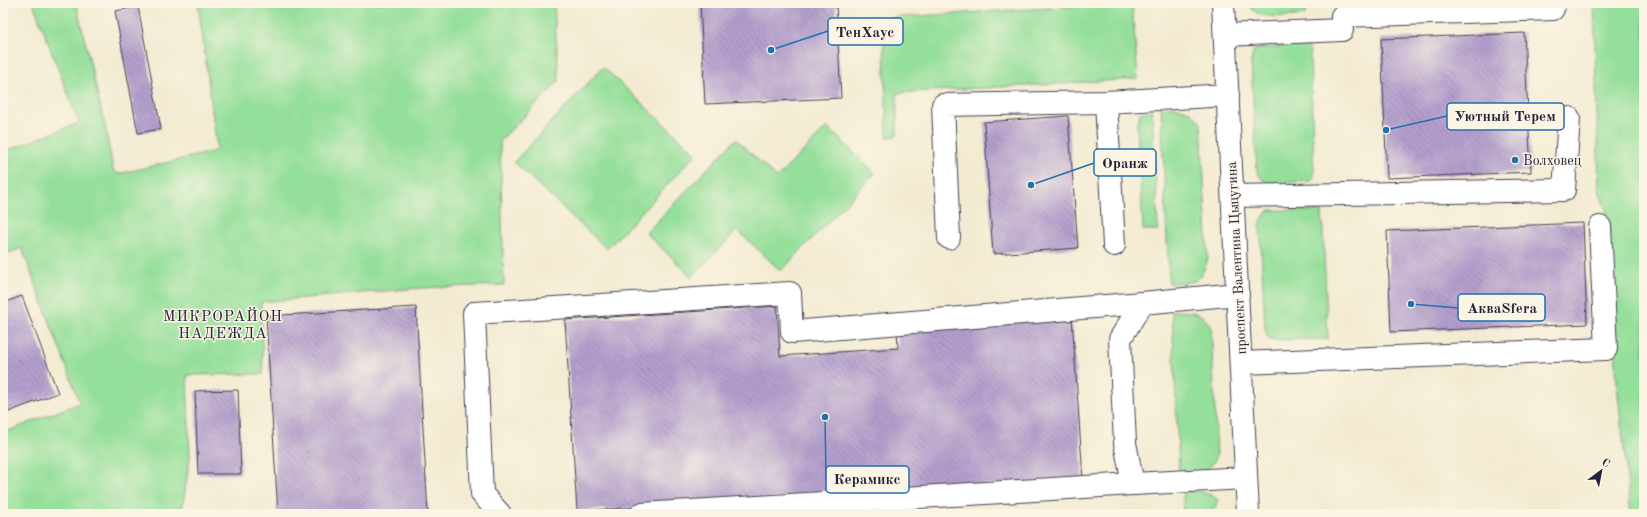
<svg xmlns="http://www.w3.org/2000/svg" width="1647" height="517" viewBox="0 0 1647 517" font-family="'Old Standard TT',serif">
  <defs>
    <pattern id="building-back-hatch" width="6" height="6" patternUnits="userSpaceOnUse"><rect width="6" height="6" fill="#b49fcd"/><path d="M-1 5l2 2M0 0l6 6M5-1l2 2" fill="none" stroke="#9281a8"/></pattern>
  </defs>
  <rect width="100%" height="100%" fill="#fcf5e5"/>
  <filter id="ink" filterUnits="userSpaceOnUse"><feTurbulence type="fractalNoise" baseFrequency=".025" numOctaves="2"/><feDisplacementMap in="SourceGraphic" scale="8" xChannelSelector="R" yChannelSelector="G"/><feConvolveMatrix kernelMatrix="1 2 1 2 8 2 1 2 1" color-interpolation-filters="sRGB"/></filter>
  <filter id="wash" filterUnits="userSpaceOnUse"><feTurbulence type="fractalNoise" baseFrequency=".012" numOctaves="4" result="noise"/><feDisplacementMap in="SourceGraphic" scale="16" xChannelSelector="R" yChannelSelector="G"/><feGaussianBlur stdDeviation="0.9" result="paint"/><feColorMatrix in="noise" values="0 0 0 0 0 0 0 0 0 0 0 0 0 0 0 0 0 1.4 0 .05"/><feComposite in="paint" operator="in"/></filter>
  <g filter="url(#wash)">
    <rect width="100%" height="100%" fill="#f3ebd1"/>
    <g fill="#94df9a" stroke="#5b806a">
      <polygon points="33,3 76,3 106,130 113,170 118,174 212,152 217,148 198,3 554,3 559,81 500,141 504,285 419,288 261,302 263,374 187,375 190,457 182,510 191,514 3,514 3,433 80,403 22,248 3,255 3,152 79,123"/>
      <polygon points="1132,3 1138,79 897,93 897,136 887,137 883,18"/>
      <path d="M1249,3H1308L1305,14L1299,16C1285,16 1253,21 1249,3Z"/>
      <polygon points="1594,3 1644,3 1644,514 1631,514 1617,385 1609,219 1599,190"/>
      <polygon points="1304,45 1310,51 1314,176 1311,181 1270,183 1263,180 1257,173 1251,61 1254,50 1262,48"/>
      <polygon points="603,67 696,154 607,249 514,162"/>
      <path d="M1161,107C1180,107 1189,107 1201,123L1208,259C1199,286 1196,282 1169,283Z"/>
      <polygon points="1152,110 1158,230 1143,230 1137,124 1140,113"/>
      <polygon points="827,127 875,173 781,271 737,230 692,277 646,233 736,139 777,178"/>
      <polygon points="1269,210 1322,211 1328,339 1275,340 1269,339 1265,329 1260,226 1263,217"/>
      <path d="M1172,311C1191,312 1201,309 1211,328L1217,456C1206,477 1200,472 1179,473Z"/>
      <path d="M1183,491C1195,491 1209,491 1218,500L1215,509L1206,514H1183Z"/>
    </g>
    <g id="blocks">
      <g fill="url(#building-back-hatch)">
        <polygon points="700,3 836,3 841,98 705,104"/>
        <polygon points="138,7 161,129 138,133 115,11"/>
        <polygon points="1524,33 1531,172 1387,178 1381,39"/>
        <polygon points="1068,116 1078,248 993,254 984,122"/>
        <polygon points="1583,223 1587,324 1391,332 1387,231"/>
        <polygon points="22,296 58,393 3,414 3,303"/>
        <polygon points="777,306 780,356 898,348 897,328 1072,317 1083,479 577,511 565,320"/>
        <polygon points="416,307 428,514 278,514 266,316"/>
        <polygon points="238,390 241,474 198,474 195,391"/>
      </g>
    </g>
  </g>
  <g filter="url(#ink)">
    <use href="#blocks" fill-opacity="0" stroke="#414052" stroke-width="1"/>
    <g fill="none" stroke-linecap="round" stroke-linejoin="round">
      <g stroke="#414052" stroke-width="24">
        <g id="minor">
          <polyline points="1223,3 1248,514"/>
          <polyline points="1225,35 1342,30 1342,16 1553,9"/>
          <polyline points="1106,102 1114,245"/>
          <polyline points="1233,196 1564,190 1569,118"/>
          <polyline points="949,238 943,105 1106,102 1228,95"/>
          <polyline points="1238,294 1142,303 1120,339 1125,443 1133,484 1246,478"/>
          <polyline points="1241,363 1606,349 1600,227"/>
          <polyline points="500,514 482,494 474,313 790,293 792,332 1142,303"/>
          <polyline points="641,514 1133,484"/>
        </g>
      </g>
      <use href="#minor" stroke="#fff" stroke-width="22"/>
    </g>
  </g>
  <circle fill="#1f6fb2" stroke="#fcf5e5" stroke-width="1.5" cx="1515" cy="160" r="4"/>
  <g text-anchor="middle" stroke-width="3" stroke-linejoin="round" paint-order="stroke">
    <g font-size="14" fill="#22223b" stroke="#fcf5e5" text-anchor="start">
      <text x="1523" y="165">Волховец</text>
    </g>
    <g font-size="14" fill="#22223b" stroke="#fcf5e5">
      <text transform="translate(1236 258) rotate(-93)" y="5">проспект Валентина Цыцугина</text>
    </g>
    <g font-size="15" letter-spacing="1" fill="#22223b" stroke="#fcf5e5">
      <text x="223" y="321">МИКРОРАЙОН<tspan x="223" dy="17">НАДЕЖДА</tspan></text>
    </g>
  </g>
  <path fill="none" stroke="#1f6fb2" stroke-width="1.5" d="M771 50L828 31M1386 130L1447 116M1031 185L1094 163M1411 304L1458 308M825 417L826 479"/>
  <g fill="#1f6fb2" stroke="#fcf5e5" stroke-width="1.5">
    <circle cx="771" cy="50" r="4"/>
    <circle cx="1386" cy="130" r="4"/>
    <circle cx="1031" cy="185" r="4"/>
    <circle cx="1411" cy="304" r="4"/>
    <circle cx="825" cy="417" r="4"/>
  </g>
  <g fill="#fcf5e5" stroke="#1f6fb2" stroke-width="1.5">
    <rect x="828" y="18" width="75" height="27" rx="4"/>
    <rect x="1447" y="103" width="117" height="27" rx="4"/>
    <rect x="1094" y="149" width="62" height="27" rx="4"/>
    <rect x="1458" y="294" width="87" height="27" rx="4"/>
    <rect x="826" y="466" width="83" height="27" rx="4"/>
  </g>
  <g font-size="15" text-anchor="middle" font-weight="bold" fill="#22223b">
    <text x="865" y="37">ТенХаус</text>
    <text x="1505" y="121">Уютный Терем</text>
    <text x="1125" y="168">Оранж</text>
    <text x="1502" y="313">АкваSfera</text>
    <text x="867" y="484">Керамикс</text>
  </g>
  <rect width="1647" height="517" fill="none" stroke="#fcf5e5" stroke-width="16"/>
  <g transform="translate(1601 471) rotate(32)" stroke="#fcf5e5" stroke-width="3" paint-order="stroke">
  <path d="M0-3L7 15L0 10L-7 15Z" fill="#22223b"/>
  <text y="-6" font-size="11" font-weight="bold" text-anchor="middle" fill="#22223b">С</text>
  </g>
</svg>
